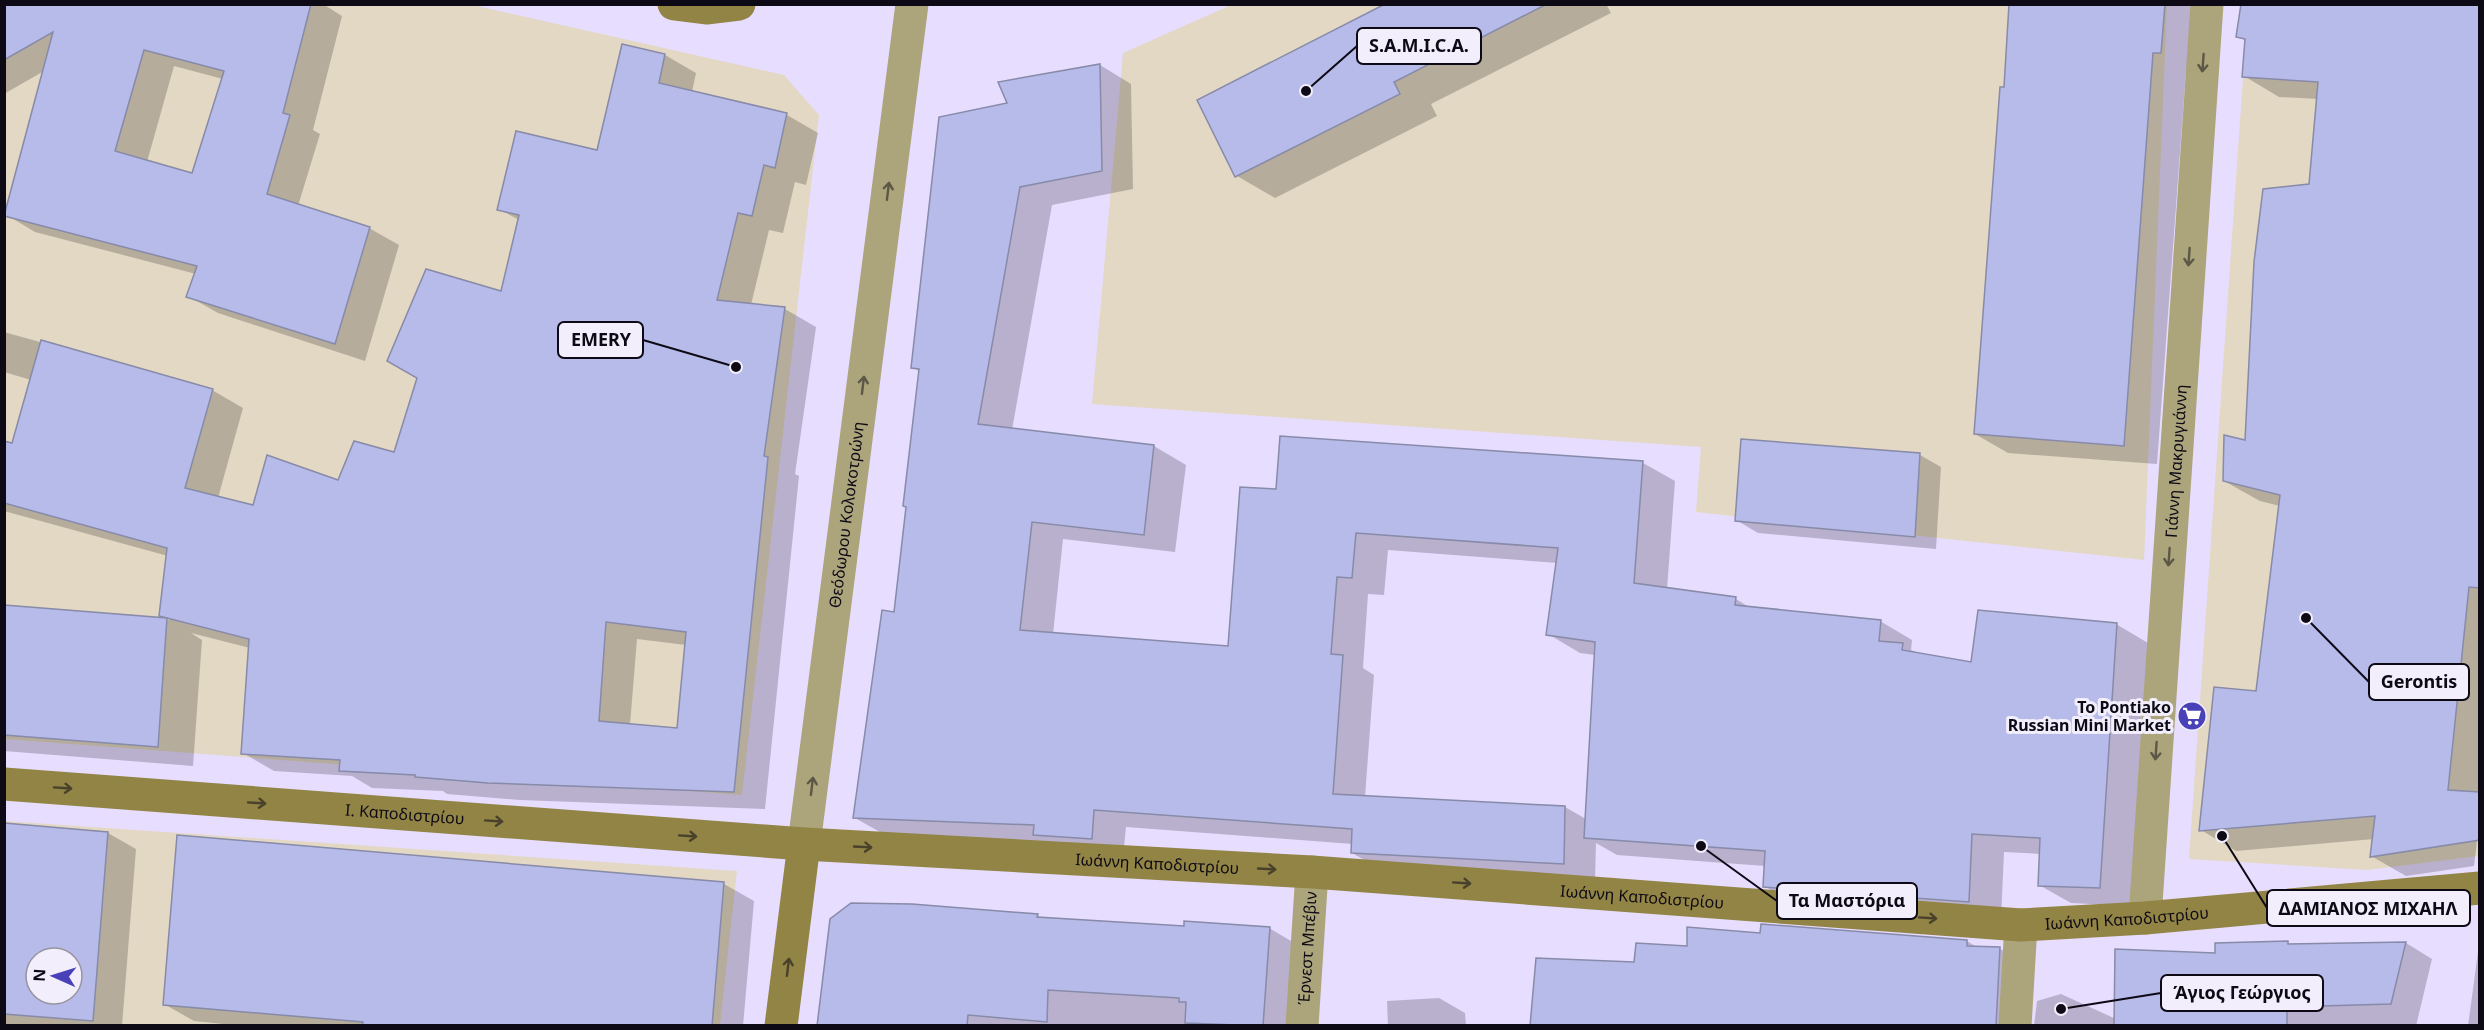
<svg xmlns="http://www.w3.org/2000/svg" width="2484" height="1030" viewBox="0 0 2484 1030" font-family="'Noto Sans',sans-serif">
  <rect width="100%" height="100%" fill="#e7ddff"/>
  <g fill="#e3d8c4" fill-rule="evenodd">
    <polygon points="4,5 472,5 784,75 819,115 742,795 5,739"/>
    <polygon points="1231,5 2167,5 2144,560 1696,512 1701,447 1092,404 1123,53"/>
    <polygon points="2248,5 2479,5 2479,856 2367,870 2189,859"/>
    <path d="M4,821L737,871L720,1025H5ZM36,958H72V994H36Z"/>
  </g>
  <g fill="#0003" fill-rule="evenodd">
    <path d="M4,4H323L342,16L313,130L320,134L298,206L369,228L399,245L365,361L218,313L188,296L196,274L35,232L5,214L44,71L4,94ZM174,66L223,79L193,174L147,162Z"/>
    <polygon points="1388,4 1606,4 1611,13 1431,104 1437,116 1275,198 1237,176"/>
    <polygon points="2011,4 2199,4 2194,72 2186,71 2157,464 2008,453 1975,434"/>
    <polygon points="2480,4 2480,816 2474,866 2406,876 2371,856 2374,839 2236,851 2201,830 2257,692 2280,506 2260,501 2224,481 2246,442 2311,185 2318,99 2279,97 2244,76 2246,41 2238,36"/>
    <path d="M665,55L696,73L692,92L787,115L818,133L806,185L795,182L783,233L769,230L751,305L785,309L816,327L795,474L799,476L765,809L520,800L447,794L443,791L372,788L352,776L274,771L243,753L250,648L191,633L202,640L193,766L4,751V607L170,620L161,615L168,556L4,511V443L13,445L31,380L4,372V332L212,390L243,408L218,498L254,507L338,482L395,454L502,293L519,220L499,209L598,152ZM637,639L686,645L678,730L630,725Z"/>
    <path d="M1100,65L1131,84L1133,189L1052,205L1012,430L1154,446L1186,465L1175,552L1063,539L1053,634L1230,648L1277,491L1643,463L1675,481L1667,589L1736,599L1752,609L1880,621L1912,640L1911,650L1920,654L1972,663L2116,624L2148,643L2132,906L2071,903L2039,885L2041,854L2004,852L2001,920L1796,904L1764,886L1765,866L1617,855L1596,843L1595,881L1384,871L1352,853L1353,844L1126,827L1123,857L887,836L855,818L895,613L920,372L913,367L1009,104ZM1388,550L1558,563L1548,634L1580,653L1595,655L1586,819L1565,807L1365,797L1374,675L1363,668L1368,594L1384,595Z"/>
    <polygon points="1742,441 1920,455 1941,467 1936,549 1758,533 1736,520"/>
    <path d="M4,825L108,833L136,849L122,1026H4ZM36,958H72V994H36Z"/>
    <polygon points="724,884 754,901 743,1026 243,1026 194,1021 164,1004"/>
    <polygon points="1037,915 1044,919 1185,928 1269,928 1296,944 1291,1026 818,1026"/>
    <polygon points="1762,935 1967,941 1978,948 2000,949 2027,964 2023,1026 1531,1026 1635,963 1688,947"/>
    <polygon points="2480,937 2480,1026 2468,1026"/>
    <polygon points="2406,943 2432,959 2416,1026 2034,1026 2037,1001 2061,994 2116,1019 2217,954 2217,945"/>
    <polygon points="1439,998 1465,1013 1466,1026 1388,1026 1387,1001"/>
  </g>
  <g fill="#b7bbe9" stroke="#878aa8" stroke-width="1.5" fill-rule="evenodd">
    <path d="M4,4H311L283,113L290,115L267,194L370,227L335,344L186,297L197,266L4,216L53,32L4,60ZM144,50L224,71L192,173L115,151Z"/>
    <polygon points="1385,4 1547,4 1394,82 1400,94 1235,177 1197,100"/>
    <polygon points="2009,4 2165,4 2161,53 2153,53 2124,446 1974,434 2000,87 2004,87"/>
    <polygon points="2241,4 2480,4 2480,588 2469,587 2448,790 2480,792 2480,840 2370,857 2375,816 2199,831 2214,687 2256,691 2280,495 2223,481 2224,435 2245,440 2254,262 2263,189 2309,184 2318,82 2242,77 2245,39 2236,37"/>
    <path d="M622,44L665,54L659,83L787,113L775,168L764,165L752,216L738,213L717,300L785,307L764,456L768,457L734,792L488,783L415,777V775L339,771L340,760L241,754L249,639L159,616L167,548L4,503V441L12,443L41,340L213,389L185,488L253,505L267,455L338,480L354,441L394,452L417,378L387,361L426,269L501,291L519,215L497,210L516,131L597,150ZM606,622L686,632L677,728L599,721Z"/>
    <polygon points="1100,64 1102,171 1020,187 978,424 1154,445 1144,535 1032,522 1020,630 1228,646 1240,487 1276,489 1280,436 1643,461 1634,583 1736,597 1735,605 1881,620 1879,641 1903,643 1902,650 1971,662 1978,610 2117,623 2100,888 2038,886 2040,838 1972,834 1969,902 1763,887 1765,851 1584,838 1595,642 1546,635 1558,548 1356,533 1352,578 1337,577 1331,654 1343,655 1333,794 1565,806 1564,864 1351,853 1352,829 1094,810 1092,839 1033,835 1034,825 853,818 882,610 894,612 906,507 903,506 919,369 911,368 939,117 1007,103 998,82"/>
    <polygon points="1741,439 1920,453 1915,537 1735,521"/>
    <polygon points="4,605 167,618 158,747 4,735"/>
    <path d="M4,823L108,832L93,1021L4,1014ZM36,958H72V994H36Z"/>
    <polygon points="177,835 724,882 712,1026 362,1026 363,1022 163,1005"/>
    <polygon points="851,903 912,904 1038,914 1037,917 1184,926 1184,921 1270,927 1263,1026 1185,1023 1186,1002 1179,1002 1179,998 1048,990 1047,1022 968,1015 967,1026 817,1026 830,919"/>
    <polygon points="1761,924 1967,940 1967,946 2000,947 1996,1026 1530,1026 1536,958 1634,962 1636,943 1687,946 1687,927 1760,933"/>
    <polygon points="2288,941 2288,944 2406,942 2391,1004 2287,1007 2287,1026 2114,1026 2115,949 2215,953 2215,943"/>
  </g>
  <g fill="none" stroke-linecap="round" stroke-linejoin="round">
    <g stroke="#aca47b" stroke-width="33">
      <path id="s1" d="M804,844L912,4"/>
      <path id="s2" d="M2145,918L2207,4"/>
      <path id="s3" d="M1302,1026L1312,872"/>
      <polyline points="2015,1026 2021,925"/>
    </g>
    <g stroke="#918445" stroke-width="33">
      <polyline points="674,4 706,8 739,4"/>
      <path id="s4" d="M4,784L804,844L1312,872L2021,925L2145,918L2480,888"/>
      <polyline points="781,1026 804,844"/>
    </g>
  </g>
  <defs><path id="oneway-shaft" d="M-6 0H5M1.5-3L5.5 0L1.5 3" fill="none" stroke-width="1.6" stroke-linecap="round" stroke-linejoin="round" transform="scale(1.5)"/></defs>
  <g stroke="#5d5748">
    <use href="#oneway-shaft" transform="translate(2203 63) rotate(94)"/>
    <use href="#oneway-shaft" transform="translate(888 191) rotate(-83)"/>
    <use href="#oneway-shaft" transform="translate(2189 257) rotate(94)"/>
    <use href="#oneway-shaft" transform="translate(863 385) rotate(-83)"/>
    <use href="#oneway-shaft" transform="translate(2169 557) rotate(94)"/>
    <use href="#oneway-shaft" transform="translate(2156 751) rotate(94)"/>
    <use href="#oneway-shaft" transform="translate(812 786) rotate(-83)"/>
  </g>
  <g stroke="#49412b">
    <use href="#oneway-shaft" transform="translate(63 788) rotate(4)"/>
    <use href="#oneway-shaft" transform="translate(257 803) rotate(4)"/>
    <use href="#oneway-shaft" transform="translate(494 821) rotate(4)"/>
    <use href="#oneway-shaft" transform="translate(688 836) rotate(4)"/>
    <use href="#oneway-shaft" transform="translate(863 847) rotate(3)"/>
    <use href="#oneway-shaft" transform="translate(1267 869) rotate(3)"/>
    <use href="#oneway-shaft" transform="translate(1462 883) rotate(4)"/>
    <use href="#oneway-shaft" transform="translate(1928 918) rotate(4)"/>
    <use href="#oneway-shaft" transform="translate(788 967) rotate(-83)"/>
  </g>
  <defs>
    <g id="supermarket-disc" transform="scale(1.5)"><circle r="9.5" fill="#4941b7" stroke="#f2eefc"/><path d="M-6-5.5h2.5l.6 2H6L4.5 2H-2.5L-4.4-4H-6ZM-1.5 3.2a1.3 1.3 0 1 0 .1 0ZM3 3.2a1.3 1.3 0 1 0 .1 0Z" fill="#fff"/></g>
  </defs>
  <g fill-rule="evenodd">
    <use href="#supermarket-disc" x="2192" y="716"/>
  </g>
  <g text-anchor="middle" stroke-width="6" stroke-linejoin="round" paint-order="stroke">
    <g font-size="16" fill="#0e0a15" stroke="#f2eefc">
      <text dy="6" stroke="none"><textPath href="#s2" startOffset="458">Γιάννη Μακρυγιάννη</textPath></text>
      <text dy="6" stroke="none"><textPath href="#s1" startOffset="332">Θεόδωρου Κολοκοτρώνη</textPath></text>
      <text dy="6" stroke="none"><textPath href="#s4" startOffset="402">Ι. Καποδιστρίου</textPath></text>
      <text dy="6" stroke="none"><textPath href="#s4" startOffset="1156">Ιωάννη Καποδιστρίου</textPath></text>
      <text dy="6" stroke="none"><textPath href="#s4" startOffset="1642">Ιωάννη Καποδιστρίου</textPath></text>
      <text dy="6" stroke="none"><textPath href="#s4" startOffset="2128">Ιωάννη Καποδιστρίου</textPath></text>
      <text dy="6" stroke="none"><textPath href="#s3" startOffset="78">Έρνεστ Μπέβιν</textPath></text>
    </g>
    <g font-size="16" font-weight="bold" fill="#0e0a15" stroke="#f2eefc" text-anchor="end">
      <text x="2171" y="713">To Pontiako<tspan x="2171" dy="18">Russian Mini Market</tspan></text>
    </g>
  </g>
  <path fill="none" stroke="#0e0a15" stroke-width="2" d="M1306 91L1357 46M736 367L643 340M2306 618L2369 682M1701 846L1777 901M2222 836L2267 908M2061 1009L2161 993"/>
  <g fill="#0e0a15" stroke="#f2eefc" stroke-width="2">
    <circle cx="1306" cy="91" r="6"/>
    <circle cx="736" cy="367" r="6"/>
    <circle cx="2306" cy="618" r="6"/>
    <circle cx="1701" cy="846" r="6"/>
    <circle cx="2222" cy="836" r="6"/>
    <circle cx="2061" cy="1009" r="6"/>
  </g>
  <g fill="#f2eefc" stroke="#0e0a15" stroke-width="2">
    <rect x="1357" y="28" width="124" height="36" rx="6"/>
    <rect x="558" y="322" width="85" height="36" rx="6"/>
    <rect x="2369" y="664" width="100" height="36" rx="6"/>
    <rect x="1777" y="883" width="140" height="36" rx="6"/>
    <rect x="2267" y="890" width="203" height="36" rx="6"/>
    <rect x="2161" y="975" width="162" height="36" rx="6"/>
  </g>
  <g font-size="18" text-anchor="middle" font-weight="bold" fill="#0e0a15">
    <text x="1419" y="52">S.A.M.I.C.A.</text>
    <text x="601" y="346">EMERY</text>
    <text x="2419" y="688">Gerontis</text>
    <text x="1847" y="907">Τα Μαστόρια</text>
    <text x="2368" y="915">ΔΑΜΙΑΝΟΣ ΜΙΧΑΗΛ</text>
    <text x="2242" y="999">Άγιος Γεώργιος</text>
  </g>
  <rect width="2484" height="1030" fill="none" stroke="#0e0a15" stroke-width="12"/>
  <g transform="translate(54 976) rotate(273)"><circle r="28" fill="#f2eefc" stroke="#9793a0" stroke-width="1.5"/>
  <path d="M0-4.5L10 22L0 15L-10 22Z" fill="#4941b7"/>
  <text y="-9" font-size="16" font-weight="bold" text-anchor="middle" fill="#0e0a15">N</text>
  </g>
</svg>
